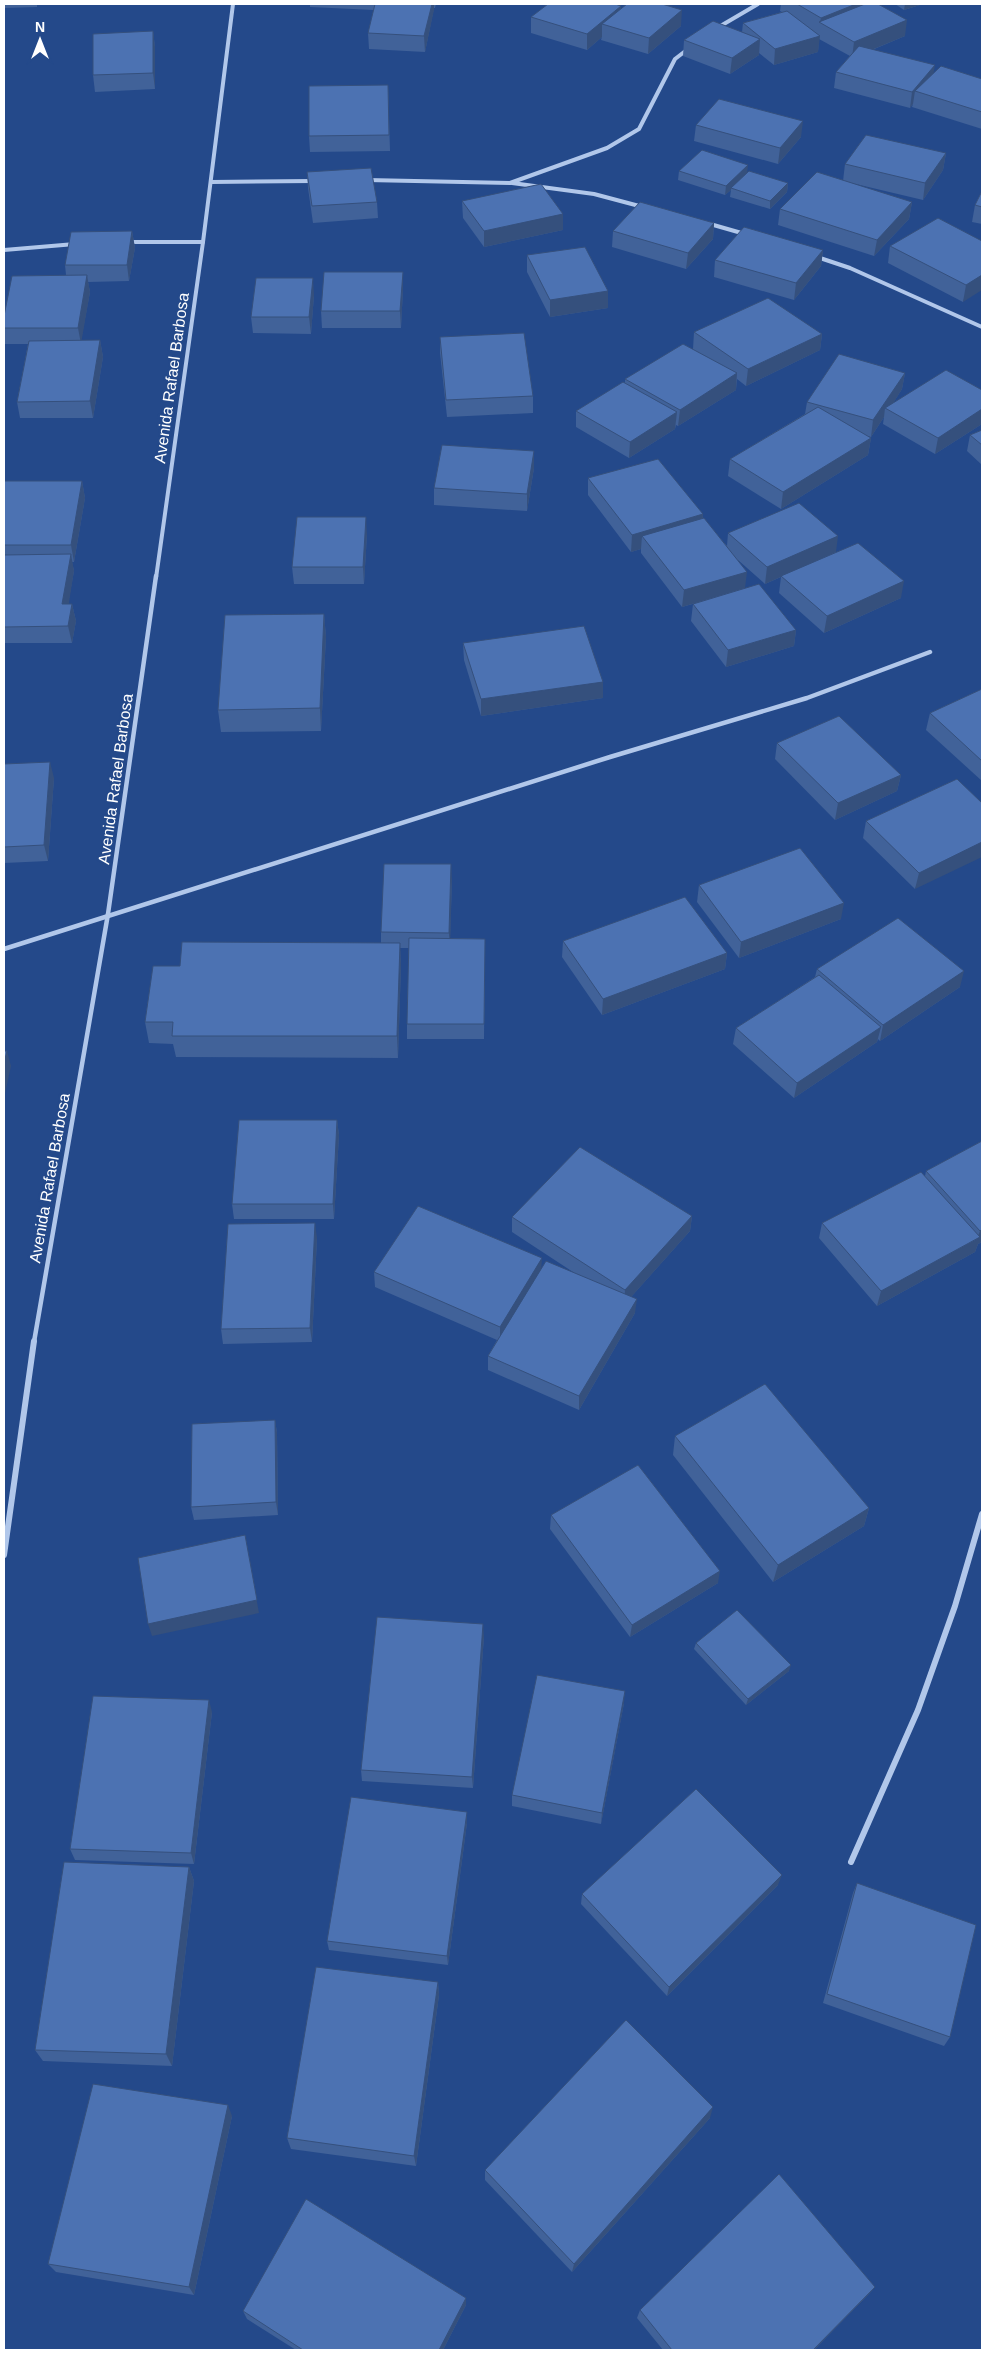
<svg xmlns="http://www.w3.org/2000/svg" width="986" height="2354" viewBox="0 0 986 2354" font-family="Helvetica,sans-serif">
  <rect width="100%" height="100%" fill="#24498a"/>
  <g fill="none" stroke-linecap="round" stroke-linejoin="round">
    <g stroke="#b1c7ea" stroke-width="4">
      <polyline points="717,28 758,4"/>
      <polyline points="367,180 510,183 607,148 639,129 675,59 688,49"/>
      <polyline points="211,182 313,181"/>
      <polyline points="512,183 594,194 643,207"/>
      <polyline points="710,224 745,234"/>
      <polyline points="128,242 203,242"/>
      <polyline points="4,250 75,244"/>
      <polyline points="817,257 850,268 982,327"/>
      <polyline points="156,578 203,242 233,4"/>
    </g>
    <g stroke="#b1c7ea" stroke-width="4.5">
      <polyline points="4,949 610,757 807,698 930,652"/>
      <polyline points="34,1342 108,914 156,576"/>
    </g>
    <g stroke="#b1c7ea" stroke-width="6">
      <polyline points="4,1555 34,1341"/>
      <polyline points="851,1862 918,1710 955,1606 982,1514"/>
    </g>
  </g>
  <g fill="#416299">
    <polygon points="4,4 37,4 37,7 4,8"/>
    <polygon points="310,4 436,4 435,8 434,8 425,52 369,49 368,33 374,10 310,7"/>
    <polygon points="781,4 878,4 905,36 872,50 933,74 982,79 982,129 912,107 913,104 910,108 834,88 836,72 850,56 819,39 818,52 774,65 759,53 759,55 730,74 683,56 684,40 742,32 743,23 782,12 780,11"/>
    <polygon points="895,4 923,4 904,10"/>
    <polygon points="621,6 621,9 681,26 648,54 601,40 602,37 587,50 531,33 531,17"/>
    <polygon points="153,31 155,47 155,89 95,92 93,75"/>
    <polygon points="388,85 390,151 310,152 309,136"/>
    <polygon points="696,125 801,137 778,164 694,141"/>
    <polygon points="946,153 943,170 923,200 843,181 845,164"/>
    <polygon points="679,171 747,172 788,183 787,192 770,209 730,197 731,190 725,195 678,180"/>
    <polygon points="307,172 377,202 378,218 313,223 308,188"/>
    <polygon points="982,191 982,224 972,222 975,205"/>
    <polygon points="462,201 563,230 484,247 463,218"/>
    <polygon points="912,202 909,219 874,256 778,225 780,209"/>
    <polygon points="714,223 713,239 686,269 612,247 613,231"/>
    <polygon points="132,231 135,248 129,281 88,282 90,292 81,340 100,340 103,357 93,418 20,418 17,402 28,344 5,344 4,340 4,328 66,275 65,265"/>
    <polygon points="982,241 963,302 888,263 890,246"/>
    <polygon points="823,250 821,266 794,300 714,277 715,260"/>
    <polygon points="527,255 608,291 608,308 550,317 527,272"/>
    <polygon points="403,289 401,328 322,328 321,311"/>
    <polygon points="314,295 311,334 253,333 251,317"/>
    <polygon points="694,332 822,334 820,350 746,386 737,379 736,390 678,426 676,425 675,429 629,458 576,427 576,411 625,383 625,379 693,349"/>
    <polygon points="440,337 533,396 533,413 447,417 440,353"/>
    <polygon points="905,373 902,389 893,403 982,390 982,424 935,454 883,424 884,417 871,437 868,436 871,438 868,455 781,509 728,476 730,459 805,414 807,402"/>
    <polygon points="982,430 982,465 967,451 970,435"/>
    <polygon points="534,468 527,511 434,505 434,488"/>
    <polygon points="588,478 703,514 703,519 727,546 728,533 836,552 901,598 824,633 779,593 781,577 765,584 738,560 745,588 796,630 794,646 726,667 691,621 693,604 721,596 682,607 641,553 641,549 631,552 588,495"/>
    <polygon points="4,481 82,481 85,498 74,562 72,562 74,571 68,604 72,604 76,621 72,643 4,643"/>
    <polygon points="367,534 364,584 294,584 292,567"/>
    <polygon points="324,614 326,637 321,731 221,732 218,710"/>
    <polygon points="463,643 603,698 481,716 464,660"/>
    <polygon points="982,689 982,781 926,730 930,713"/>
    <polygon points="777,743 901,775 897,791 835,820 775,759"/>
    <polygon points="4,764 54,778 48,861 4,863"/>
    <polygon points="957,779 915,889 863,838 866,821"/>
    <polygon points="452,880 450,938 485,939 484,1039 407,1039 407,1024 409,948 400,948 401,965 398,1058 176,1057 173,1044 149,1043 145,1022 180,966 381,943 381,932"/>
    <polygon points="699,885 841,919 739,958 697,902"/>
    <polygon points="563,941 727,953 725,969 602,1015 562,957"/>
    <polygon points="817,969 960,987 880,1041 878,1039 877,1042 794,1098 733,1044 736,1028 815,977"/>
    <polygon points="337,1120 339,1135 334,1219 234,1219 232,1204"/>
    <polygon points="982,1141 982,1242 978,1244 975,1252 877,1306 819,1238 822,1223 925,1176 926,1171"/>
    <polygon points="692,1216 690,1231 631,1297 635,1313 579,1410 488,1370 488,1356 497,1340 375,1287 374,1272 541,1268 573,1272 512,1232 512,1217"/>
    <polygon points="317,1238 312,1342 223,1344 221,1329"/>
    <polygon points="275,1420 277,1433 278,1515 194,1520 191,1507"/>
    <polygon points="675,1436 869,1508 864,1526 773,1582 673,1455"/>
    <polygon points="551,1515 718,1583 630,1637 550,1529"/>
    <polygon points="484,1636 473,1788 362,1781 361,1770"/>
    <polygon points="696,1643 789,1671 746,1705 694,1649"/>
    <polygon points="624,1703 601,1824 512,1806 512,1795"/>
    <polygon points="212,1712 194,1864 75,1860 70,1849"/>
    <polygon points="467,1823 448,1965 329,1950 327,1941"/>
    <polygon points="189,1867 194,1881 172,2066 43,2061 35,2050"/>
    <polygon points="857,1883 950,2037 944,2046 823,2003 853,1893"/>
    <polygon points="778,1885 667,1996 581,1904 582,1894"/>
    <polygon points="438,1982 439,1995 416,2166 291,2149 287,2138"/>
    <polygon points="232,2116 194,2295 56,2272 48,2264"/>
    <polygon points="710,2118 572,2272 485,2180 485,2170"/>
    <polygon points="875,2287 868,2295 814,2350 663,2350 637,2318 640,2310"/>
    <polygon points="466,2298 466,2305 443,2350 296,2350 247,2319 243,2311"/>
  </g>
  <g fill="#35507d">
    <polygon points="432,4 434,4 434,10 425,52 424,36"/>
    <polygon points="856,4 876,4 820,22 821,18"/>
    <polygon points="905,4 923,4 904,10"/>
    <polygon points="621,6 620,22 602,24 602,37 587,50 587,34"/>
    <polygon points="682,10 681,26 648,54 649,38"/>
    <polygon points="907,20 905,36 852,58 854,42"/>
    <polygon points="153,31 155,47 155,89 153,73"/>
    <polygon points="820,36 818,52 774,65 775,49"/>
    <polygon points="760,39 759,55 730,74 732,58"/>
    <polygon points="935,65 932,82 915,91 913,104 910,108 912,92"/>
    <polygon points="803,121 801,137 778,164 780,148"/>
    <polygon points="946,153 943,170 923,200 925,183"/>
    <polygon points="748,165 747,174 731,188 731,190 725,195 726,186"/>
    <polygon points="788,183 787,192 770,209 770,201"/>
    <polygon points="912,202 909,219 874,256 877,240"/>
    <polygon points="563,214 563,230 484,247 484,231"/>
    <polygon points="714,223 713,239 686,269 688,253"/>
    <polygon points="132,231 135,248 129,281 127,265"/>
    <polygon points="823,250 821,266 794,300 796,283"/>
    <polygon points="403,272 403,289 401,328 400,311"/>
    <polygon points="87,275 90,292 81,344 78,328"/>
    <polygon points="982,275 982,290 963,302 966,285"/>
    <polygon points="313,278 314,295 311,334 309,317"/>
    <polygon points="608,291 608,308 550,317 550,300"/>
    <polygon points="822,334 820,350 746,386 748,369"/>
    <polygon points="100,340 103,357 93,418 90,401"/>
    <polygon points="737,373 736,390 678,426 680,410"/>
    <polygon points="905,373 902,389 889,410 885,408 884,417 871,437 873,420"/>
    <polygon points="982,409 982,424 935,454 938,438"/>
    <polygon points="677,412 675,429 629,458 630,442"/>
    <polygon points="871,438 868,455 781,509 783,492"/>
    <polygon points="534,451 534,468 527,511 527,494"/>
    <polygon points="82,481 85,498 74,562 71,545"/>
    <polygon points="703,514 702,531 642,536 641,549 631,552 632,535"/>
    <polygon points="366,517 367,534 364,584 363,567"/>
    <polygon points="838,536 836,552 765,584 767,567"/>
    <polygon points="71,554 74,571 66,621 62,604"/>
    <polygon points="747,572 745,588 682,607 684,590"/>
    <polygon points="904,581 901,598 824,633 827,616"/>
    <polygon points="72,604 76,621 72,643 68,626"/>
    <polygon points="324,614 326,637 321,731 320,708"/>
    <polygon points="796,630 794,646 726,667 728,650"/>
    <polygon points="603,682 603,698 481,716 481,699"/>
    <polygon points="50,762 54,778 48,861 44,845"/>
    <polygon points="901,775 897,791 835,820 838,803"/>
    <polygon points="982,842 982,857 915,889 919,873"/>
    <polygon points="451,864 452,880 450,949 449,933"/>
    <polygon points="844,903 841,919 739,958 741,942"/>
    <polygon points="400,943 401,965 398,1058 397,1036"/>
    <polygon points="727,953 725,969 602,1015 603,999"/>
    <polygon points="964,971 960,987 880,1041 883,1025"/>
    <polygon points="881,1027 877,1042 794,1098 797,1083"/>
    <polygon points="7,1051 11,1066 4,1098 4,1063"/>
    <polygon points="337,1120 339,1135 334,1219 333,1204"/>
    <polygon points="692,1216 690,1231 624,1305 625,1290"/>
    <polygon points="315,1223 317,1238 312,1342 310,1328"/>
    <polygon points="982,1229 982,1242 978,1244 975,1252 877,1306 881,1291 977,1239 980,1231"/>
    <polygon points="542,1258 541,1273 500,1341 500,1327"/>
    <polygon points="637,1299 635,1313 579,1410 579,1396"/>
    <polygon points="275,1420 277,1433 278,1515 276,1502"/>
    <polygon points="869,1508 864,1526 773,1582 778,1565"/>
    <polygon points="245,1535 259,1613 152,1636 148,1624"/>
    <polygon points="720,1571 718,1583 630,1637 632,1625"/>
    <polygon points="483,1624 484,1636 473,1788 472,1777"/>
    <polygon points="791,1665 789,1671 746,1705 748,1699"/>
    <polygon points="625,1691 624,1703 601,1824 602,1813"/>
    <polygon points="209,1700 212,1712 194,1864 191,1853"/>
    <polygon points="467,1812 467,1823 448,1965 447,1956"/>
    <polygon points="189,1867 194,1881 172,2066 166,2054"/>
    <polygon points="782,1875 778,1885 667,1996 669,1987"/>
    <polygon points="438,1982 439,1995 416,2166 414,2156"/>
    <polygon points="228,2105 232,2116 194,2295 189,2287"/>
    <polygon points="713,2107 710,2118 572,2272 574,2264"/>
    <polygon points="875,2287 868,2295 814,2350 813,2350"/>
    <polygon points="466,2298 466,2305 443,2350 439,2350"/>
  </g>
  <g fill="#4c72b2" stroke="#35507d">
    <polygon points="375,4 432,4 424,36 368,33"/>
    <polygon points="548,4 615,4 621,6 587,34 531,17"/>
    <polygon points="627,4 662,4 682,10 649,38 602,24"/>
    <polygon points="797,4 856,4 821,18"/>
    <polygon points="865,4 878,4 907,20 854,42 819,22"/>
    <polygon points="787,11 820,36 775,49 743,23"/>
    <polygon points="713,21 760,39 732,58 684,40"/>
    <polygon points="153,31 153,73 93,75 93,34"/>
    <polygon points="859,46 935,65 912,92 836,72"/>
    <polygon points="941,66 982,79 982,112 915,91"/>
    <polygon points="388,85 389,135 309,136 309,86"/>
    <polygon points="719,99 803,121 780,148 696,125"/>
    <polygon points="866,135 946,153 925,183 845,164"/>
    <polygon points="702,150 748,165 726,186 679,171"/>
    <polygon points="371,168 377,202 312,206 307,172"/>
    <polygon points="749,171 788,183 770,201 731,188"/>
    <polygon points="817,172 912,202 877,240 780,209"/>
    <polygon points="541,184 563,214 484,231 462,201"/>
    <polygon points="982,191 982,207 975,205"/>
    <polygon points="640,202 714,223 688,253 613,231"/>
    <polygon points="938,218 982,241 982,275 966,285 890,246"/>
    <polygon points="744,227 823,250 796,283 715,260"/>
    <polygon points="132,231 127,265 65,265 71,232"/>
    <polygon points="585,247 608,291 550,300 527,255"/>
    <polygon points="324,272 403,272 400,311 321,311"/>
    <polygon points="87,275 78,328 4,328 4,316 12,276"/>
    <polygon points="256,278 313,278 309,317 251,317"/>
    <polygon points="768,298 822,334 748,369 694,332"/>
    <polygon points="524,333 533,396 446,400 440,337"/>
    <polygon points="100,340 90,401 17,402 29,341"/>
    <polygon points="683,344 737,373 680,410 625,379"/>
    <polygon points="839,354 905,373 873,420 807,402"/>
    <polygon points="946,370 982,390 982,409 938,438 885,408"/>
    <polygon points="623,382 677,412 630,442 576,411"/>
    <polygon points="818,407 871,438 783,492 730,459"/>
    <polygon points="982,430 982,445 970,435"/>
    <polygon points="442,445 534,451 527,494 434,488"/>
    <polygon points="658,459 703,514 632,535 588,478"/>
    <polygon points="4,481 82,481 71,545 4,545"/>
    <polygon points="799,503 838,536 767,567 728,533"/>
    <polygon points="297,517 366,517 363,567 292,567"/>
    <polygon points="704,518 747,572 684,590 642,536"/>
    <polygon points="858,543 904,581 827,616 781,576"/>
    <polygon points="71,554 62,604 72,604 68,626 4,627 4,555"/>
    <polygon points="759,584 796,630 728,650 693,604"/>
    <polygon points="324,614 320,708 218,710 225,615"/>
    <polygon points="584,626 603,682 481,699 463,643"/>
    <polygon points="982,689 982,761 930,713"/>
    <polygon points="839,716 901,775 838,803 777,743"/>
    <polygon points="50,762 44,845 4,847 4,764"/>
    <polygon points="957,779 982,803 982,842 919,873 866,821"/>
    <polygon points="800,848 844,903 741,942 699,885"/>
    <polygon points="384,864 451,864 449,933 381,932"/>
    <polygon points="685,897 727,953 603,999 563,941"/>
    <polygon points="898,918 964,971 883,1025 817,969"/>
    <polygon points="409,938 485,939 484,1024 407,1024"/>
    <polygon points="182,942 400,943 397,1036 172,1036 173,1022 145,1022 153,966 180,966"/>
    <polygon points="819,975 881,1027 797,1083 736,1028"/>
    <polygon points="4,1051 7,1051 4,1063"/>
    <polygon points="239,1120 337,1120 333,1204 232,1204"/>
    <polygon points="982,1141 982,1229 980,1231 926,1171"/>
    <polygon points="580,1147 692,1216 625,1290 512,1217"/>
    <polygon points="921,1172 980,1237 881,1291 822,1223"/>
    <polygon points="418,1206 542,1258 500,1327 374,1272"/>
    <polygon points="315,1223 310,1328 221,1329 228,1224"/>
    <polygon points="546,1261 637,1299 579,1396 488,1356"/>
    <polygon points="765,1384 869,1508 778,1565 675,1436"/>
    <polygon points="275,1420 276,1502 191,1507 192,1424"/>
    <polygon points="638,1465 720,1571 632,1625 551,1515"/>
    <polygon points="245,1535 257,1600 148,1624 138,1558"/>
    <polygon points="737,1610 791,1665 748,1699 696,1643"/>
    <polygon points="377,1617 483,1624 472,1777 361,1770"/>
    <polygon points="537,1675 625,1691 602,1813 512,1795"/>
    <polygon points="93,1696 209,1700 191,1853 70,1849"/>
    <polygon points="696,1789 782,1875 669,1987 582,1894"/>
    <polygon points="351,1797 467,1812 447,1956 327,1941"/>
    <polygon points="64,1862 189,1867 166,2054 35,2050"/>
    <polygon points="857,1883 976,1925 950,2037 827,1994"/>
    <polygon points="316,1967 438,1982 414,2156 287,2138"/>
    <polygon points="626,2020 713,2107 574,2264 485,2170"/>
    <polygon points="93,2084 228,2105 189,2287 48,2264"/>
    <polygon points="779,2174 875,2287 813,2350 672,2350 640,2310"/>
    <polygon points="306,2199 466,2298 439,2350 303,2350 243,2311"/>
  </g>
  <g text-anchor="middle" stroke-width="4.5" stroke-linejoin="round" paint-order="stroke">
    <g font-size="16" fill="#fff" stroke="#24498a">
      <text transform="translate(171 378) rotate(-82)" y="6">Avenida Rafael Barbosa</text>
      <text transform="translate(115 779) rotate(-82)" y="6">Avenida Rafael Barbosa</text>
      <text transform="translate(49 1178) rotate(-80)" y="6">Avenida Rafael Barbosa</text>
    </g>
  </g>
  <rect width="986" height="2354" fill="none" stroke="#ffffff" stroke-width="10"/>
  <g transform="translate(40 40)" stroke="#24498a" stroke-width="4" paint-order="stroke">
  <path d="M0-4L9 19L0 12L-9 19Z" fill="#ffffff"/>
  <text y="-8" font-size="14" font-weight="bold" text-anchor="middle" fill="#ffffff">N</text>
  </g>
</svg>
